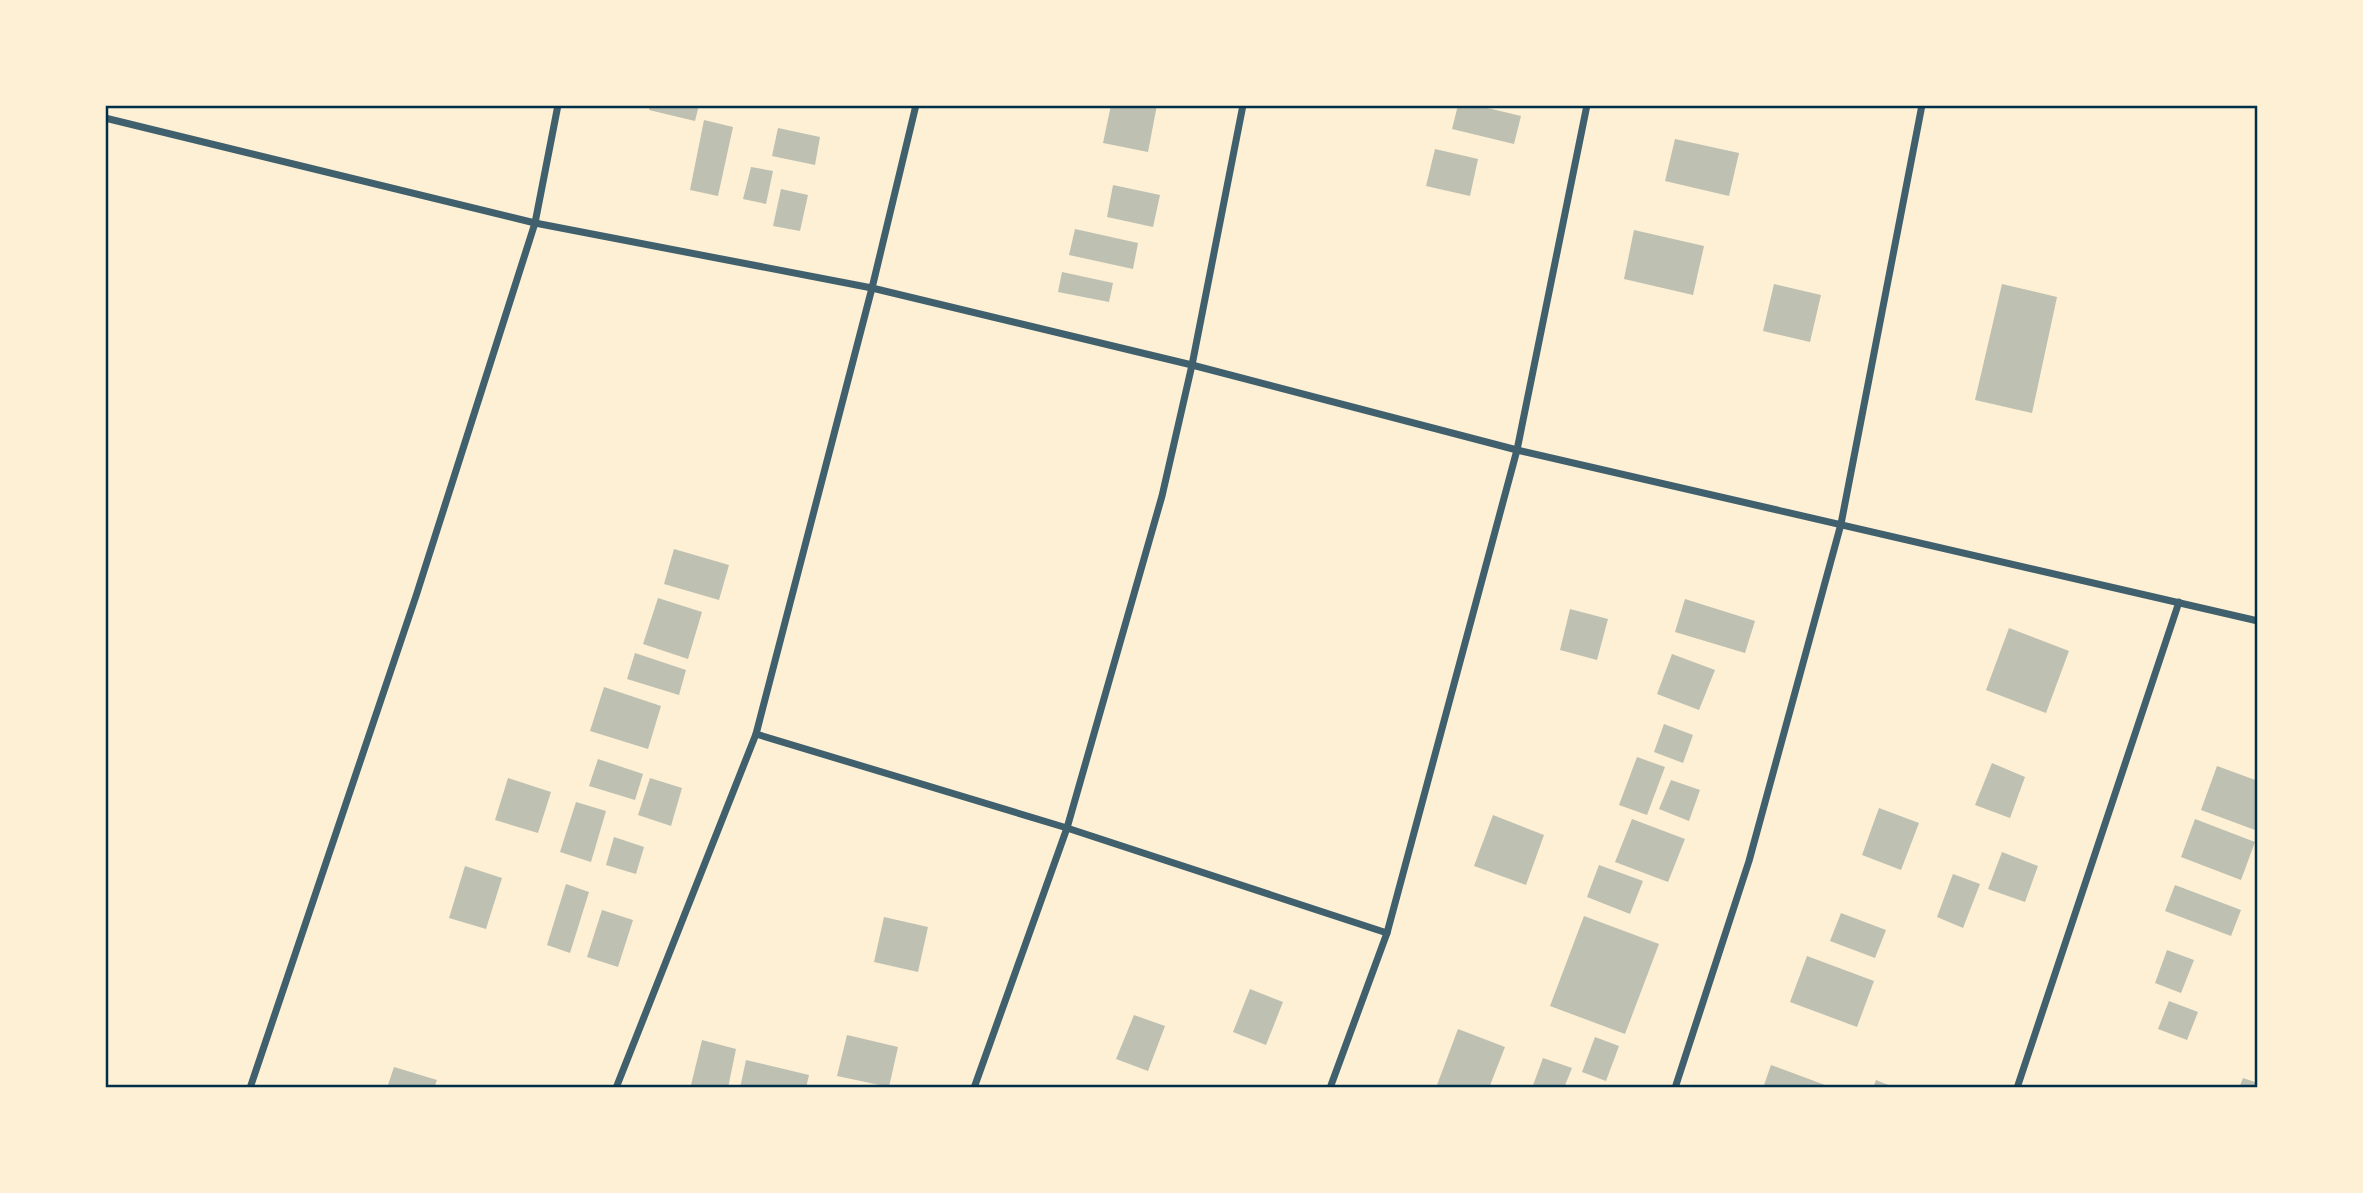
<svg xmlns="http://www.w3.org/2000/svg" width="2363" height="1193" viewBox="0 0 2363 1193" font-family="'PT Sans',sans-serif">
  <rect width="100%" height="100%" fill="#fdf0d5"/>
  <g fill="#bec0b2">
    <polygon points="650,105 699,105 695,121 649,110"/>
    <polygon points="1111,105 1157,105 1148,152 1103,143"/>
    <polygon points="1458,105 1475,105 1521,116 1514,144 1452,129"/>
    <polygon points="704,120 733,127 718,196 690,190"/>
    <polygon points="778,128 820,137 815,165 772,156"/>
    <polygon points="1675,139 1739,153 1729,196 1665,181"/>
    <polygon points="1435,149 1478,159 1470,196 1426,186"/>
    <polygon points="751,167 773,171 766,204 743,199"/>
    <polygon points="1113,185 1160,195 1153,227 1107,217"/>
    <polygon points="781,189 808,195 800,231 773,226"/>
    <polygon points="1075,229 1138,243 1133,269 1069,255"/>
    <polygon points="1634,230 1704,246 1693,295 1624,279"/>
    <polygon points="1062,272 1113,283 1109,302 1058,292"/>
    <polygon points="1774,284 1821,295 1810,342 1763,331"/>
    <polygon points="2002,284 2057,297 2032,413 1975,400"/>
    <polygon points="674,549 729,565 719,600 664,584"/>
    <polygon points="658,598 702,612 688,659 643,644"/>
    <polygon points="1685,599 1755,621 1745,653 1675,632"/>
    <polygon points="1570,609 1608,619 1597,660 1560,650"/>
    <polygon points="2009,628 2069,651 2046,713 1986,690"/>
    <polygon points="635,653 686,670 679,695 627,679"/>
    <polygon points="1672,654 1715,670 1699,710 1657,694"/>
    <polygon points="604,687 661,706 648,749 590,731"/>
    <polygon points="1664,724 1693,735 1683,763 1654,752"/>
    <polygon points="1637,757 1665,767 1647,815 1619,805"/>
    <polygon points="598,759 643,774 635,800 589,786"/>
    <polygon points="1992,763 2025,777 2010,818 1975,805"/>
    <polygon points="2217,766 2258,781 2258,823 2255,830 2201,810"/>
    <polygon points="508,778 551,792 538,833 495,820"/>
    <polygon points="650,778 682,788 671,826 638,815"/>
    <polygon points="1671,780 1700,790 1689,821 1659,809"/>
    <polygon points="576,802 606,811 591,862 560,852"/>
    <polygon points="1879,808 1919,823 1901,870 1862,855"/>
    <polygon points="1493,815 1544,835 1526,885 1474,866"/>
    <polygon points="1632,819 1685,839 1668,882 1615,862"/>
    <polygon points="2195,819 2255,842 2241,880 2181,857"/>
    <polygon points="614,837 644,847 636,874 606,865"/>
    <polygon points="2002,852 2038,866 2025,902 1988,889"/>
    <polygon points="1599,865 1643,881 1630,914 1587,897"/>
    <polygon points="465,866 502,878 486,929 449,918"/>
    <polygon points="1953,874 1980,884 1963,928 1937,917"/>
    <polygon points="566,884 589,892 570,953 547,945"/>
    <polygon points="2175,885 2241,910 2231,936 2165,911"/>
    <polygon points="602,910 633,920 618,967 587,957"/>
    <polygon points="1841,913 1886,930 1875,958 1830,941"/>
    <polygon points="1584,916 1659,944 1625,1034 1550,1006"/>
    <polygon points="884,917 928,927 918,972 874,962"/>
    <polygon points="2167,950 2194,960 2181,993 2155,983"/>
    <polygon points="1807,956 1874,981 1857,1027 1790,1002"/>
    <polygon points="1250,989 1283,1002 1266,1045 1233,1032"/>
    <polygon points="2169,1001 2198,1012 2187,1040 2158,1029"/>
    <polygon points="1134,1015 1165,1026 1148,1071 1116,1059"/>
    <polygon points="1458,1029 1505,1047 1489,1088 1446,1088 1437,1085"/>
    <polygon points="847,1035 898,1047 889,1087 837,1076"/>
    <polygon points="1595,1037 1619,1046 1606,1081 1582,1072"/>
    <polygon points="702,1040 736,1049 728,1088 691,1085"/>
    <polygon points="1543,1058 1572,1068 1564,1088 1532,1088"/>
    <polygon points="746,1060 809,1075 806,1088 740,1088"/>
    <polygon points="1771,1065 1825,1085 1824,1088 1763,1088"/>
    <polygon points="394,1067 437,1080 434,1088 387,1088"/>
    <polygon points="2243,1078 2258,1083 2258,1088 2239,1088"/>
    <polygon points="1876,1080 1896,1088 1873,1088"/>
  </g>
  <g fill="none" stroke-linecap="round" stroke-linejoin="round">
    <g stroke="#3f606c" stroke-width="7">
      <polyline points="105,118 535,223 872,288 1192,365 1517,450 2258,621"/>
      <polyline points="756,734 1067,828 1387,933"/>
      <polyline points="250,1088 416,596 535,223 558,105"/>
      <polyline points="616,1088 756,734 872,288 916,105"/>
      <polyline points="974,1088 1067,828 1162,496 1192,365 1243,105"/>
      <polyline points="1330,1088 1387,933 1517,450 1587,105"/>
      <polyline points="1675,1088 1749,861 1841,524 1922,105"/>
      <polyline points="2017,1088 2179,602"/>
    </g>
  </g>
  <rect width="2363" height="1193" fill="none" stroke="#fdf0d5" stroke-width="214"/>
  <rect x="107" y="107" width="2149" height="979" fill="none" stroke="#003049" stroke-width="2.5"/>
</svg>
